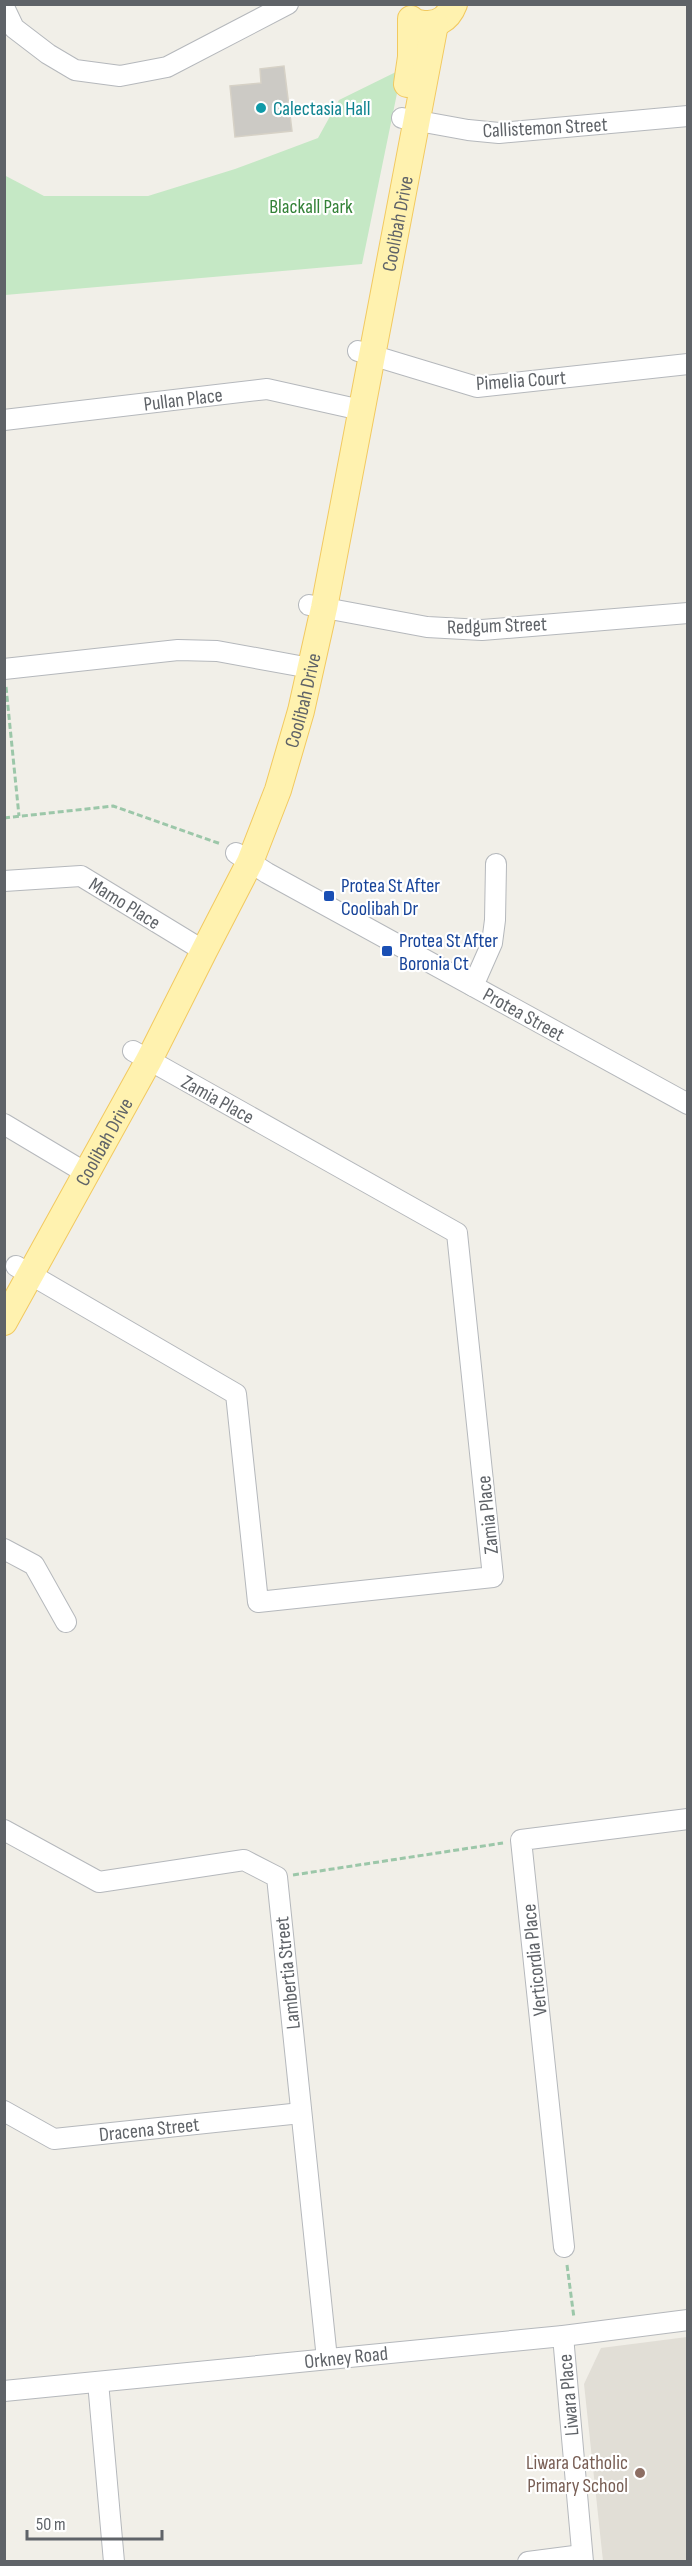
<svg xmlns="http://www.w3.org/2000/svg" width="692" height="2566" viewBox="0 0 692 2566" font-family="'Sofia Sans Condensed',sans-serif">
  <rect width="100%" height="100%" fill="#f1efe8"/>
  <polygon fill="#e1ded6" points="687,2337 687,2561 603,2561 584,2384 601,2348"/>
  <polygon fill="#c5e8c5" points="402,69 362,264 5,295 4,175 44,196 148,196 235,169 318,138 339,100"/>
  <polygon fill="#cccac5" stroke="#d6d1c6" stroke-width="1.5" points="284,66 292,131 235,137 230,86 261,83 260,69"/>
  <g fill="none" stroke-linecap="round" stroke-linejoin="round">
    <g stroke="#b5b8bc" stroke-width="22">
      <g id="minor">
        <polyline points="4,7 14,28 48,54 75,70 120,76 167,67 288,4"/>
        <polyline points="402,118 468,130 499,133 688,116"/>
        <polyline points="358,351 477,387 688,364"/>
        <polyline points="4,420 267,389 361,410"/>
        <polyline points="309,605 427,627 482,630 688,613"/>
        <polyline points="4,669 178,650 217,651 310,668"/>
        <polyline points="236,853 267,873 688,1104"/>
        <polyline points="4,881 81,876 204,951"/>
        <polyline points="473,986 492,943 495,920 496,864"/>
        <polyline points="4,1124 86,1173"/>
        <polyline points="16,1266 236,1394 258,1602 493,1577 457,1233 133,1051"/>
        <polyline points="4,1549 34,1565 66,1622"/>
        <polyline points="4,1830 99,1882 244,1860 277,1877 327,2359"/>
        <polyline points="4,2111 54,2139 301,2113"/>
        <polyline points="564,2247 521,1840 688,1819"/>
        <polyline points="563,2336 583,2562"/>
        <polyline points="98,2382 114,2562"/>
        <polyline points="4,2391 563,2336 688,2320"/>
        <polyline points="528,2562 582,2555"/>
      </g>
    </g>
    <g stroke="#f2c960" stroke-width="28">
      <g id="major">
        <path d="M419,23C435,27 448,20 454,4"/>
        <polyline points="407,84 411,57 411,19"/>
        <path id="s1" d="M4,1322L149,1060L204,951L250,862L278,790L301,711L324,608L435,24"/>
      </g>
    </g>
    <g stroke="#9cc7a9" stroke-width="3" stroke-dasharray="6 3" stroke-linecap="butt">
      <polyline points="6,687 19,816"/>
      <polyline points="4,818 113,806 221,844"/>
      <polyline points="293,1875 503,1843"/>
      <polyline points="567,2265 574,2318"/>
    </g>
    <use href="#minor" stroke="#fff" stroke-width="20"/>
    <use href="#major" stroke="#fff2af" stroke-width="26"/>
  </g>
  <circle fill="#0f9aa8" stroke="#fff" stroke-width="2" cx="261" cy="108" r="6"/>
  <g fill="#1a4fb4" stroke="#fff" stroke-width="2">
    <rect x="323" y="890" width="12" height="12" rx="3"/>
    <rect x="381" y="945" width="12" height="12" rx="3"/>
  </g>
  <circle fill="#8d6e63" stroke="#fff" stroke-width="2" cx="640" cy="2473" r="6"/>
  <g text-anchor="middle" stroke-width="4.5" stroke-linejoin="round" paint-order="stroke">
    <g font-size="20" fill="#0d838f" stroke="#fff" text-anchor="start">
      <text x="273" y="115">Calectasia Hall</text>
    </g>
    <g font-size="20" fill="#5f6368" stroke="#fff">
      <text transform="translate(545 127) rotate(-3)" y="7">Callistemon Street</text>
      <text dy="7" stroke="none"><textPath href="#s1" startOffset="1178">Coolibah Drive</textPath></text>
      <text transform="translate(521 380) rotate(-4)" y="7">Pimelia Court</text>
      <text transform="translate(183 399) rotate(-7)" y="7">Pullan Place</text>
      <text transform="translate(497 625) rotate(-2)" y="7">Redgum Street</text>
      <text dy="7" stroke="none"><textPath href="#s1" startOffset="692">Coolibah Drive</textPath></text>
      <text transform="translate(125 903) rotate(32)" y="7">Mamo Place</text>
      <text transform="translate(524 1014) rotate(29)" y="7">Protea Street</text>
      <text transform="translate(218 1099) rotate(29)" y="7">Zamia Place</text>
      <text dy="7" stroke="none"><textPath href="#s1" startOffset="206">Coolibah Drive</textPath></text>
      <text transform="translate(487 1515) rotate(-96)" y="7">Zamia Place</text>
      <text transform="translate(534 1960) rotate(-96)" y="7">Verticordia Place</text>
      <text transform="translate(287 1973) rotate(-96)" y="7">Lambertia Street</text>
      <text transform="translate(149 2129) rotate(-6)" y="7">Dracena Street</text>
      <text transform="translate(346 2357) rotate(-6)" y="7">Orkney Road</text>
      <text transform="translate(568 2395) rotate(-95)" y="7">Liwara Place</text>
    </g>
    <g font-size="20" fill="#348238" stroke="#fff">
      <text x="311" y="213">Blackall Park</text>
    </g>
    <g font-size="20" fill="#164399" stroke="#fff" text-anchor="start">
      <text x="341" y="892">Protea St After<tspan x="341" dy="23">Coolibah Dr</tspan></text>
      <text x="399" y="947">Protea St After<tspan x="399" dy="23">Boronia Ct</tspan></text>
    </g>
    <g font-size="20" fill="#785e54" stroke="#fff" text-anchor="end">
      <text x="628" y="2469">Liwara Catholic<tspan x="628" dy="23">Primary School</tspan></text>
    </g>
  </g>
  <rect width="692" height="2566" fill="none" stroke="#5f6368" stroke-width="12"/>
  <path d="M27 2530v9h135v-9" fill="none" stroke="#5f6368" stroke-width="3"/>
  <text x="36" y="2530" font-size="18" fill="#5f6368" stroke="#ffffff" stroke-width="4.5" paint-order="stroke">50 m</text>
</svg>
